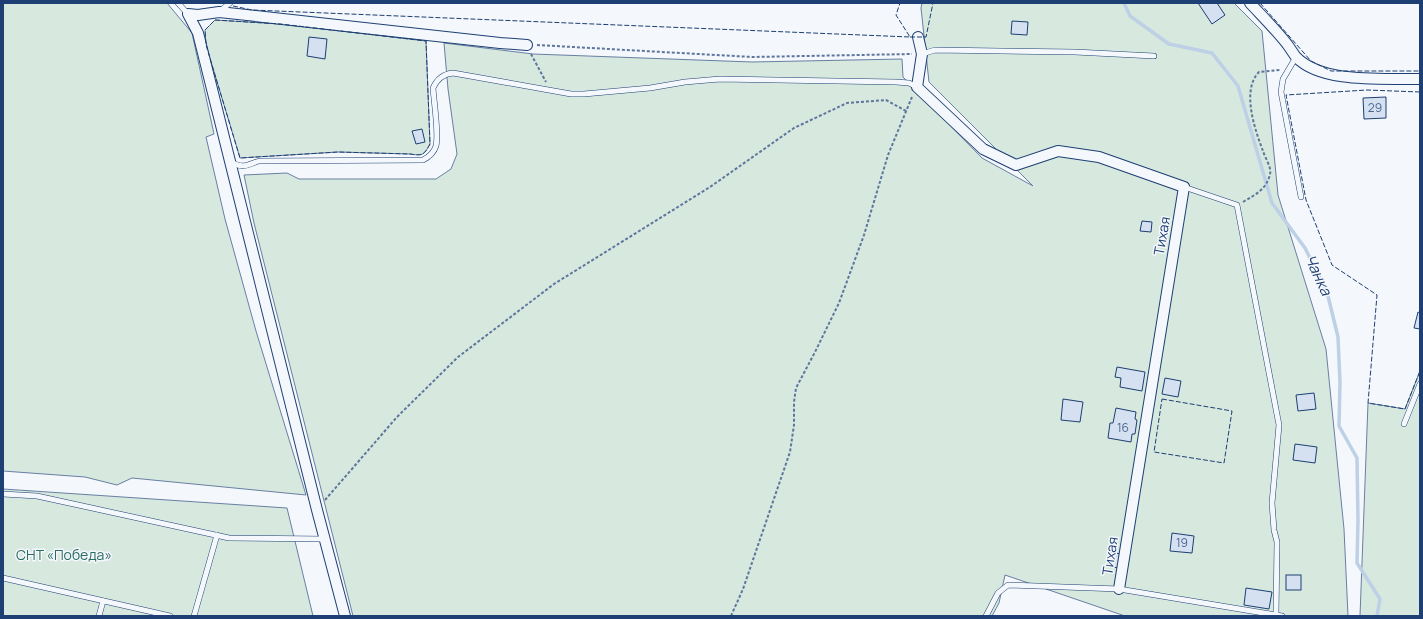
<svg xmlns="http://www.w3.org/2000/svg" width="1423" height="619" viewBox="0 0 1423 619" font-family="Manrope,sans-serif">
  <rect width="100%" height="100%" fill="#f4f7fb"/>
  <g fill="#d7e8df" stroke="#687fa3">
    <polygon points="3,3 167,3 192,33 214,134 206,137 225,219 256,331 306,495 132,478 117,485 85,477 3,471"/>
    <polygon points="922,3 1234,3 1262,31 1278,195 1326,349 1344,529 1348,616 1125,616 1005,575 999,603 992,616 353,616 254,223 244,175 287,173 299,179 436,179 451,169 457,154 448,89 444,43 533,54 752,62 902,59 903,77 982,158 1033,186 929,82 921,8"/>
    <path d="M215,20L281,24L426,41L430,144C424,155 423,156 410,154L338,152L240,158L206,45L205,30Z"/>
    <polygon points="1420,371 1420,616 1360,616 1368,403 1405,409"/>
    <polygon points="3,489 287,508 313,616 3,616"/>
  </g>
  <g fill="none" stroke-linecap="round" stroke-linejoin="round">
    <polyline stroke="#bed0e5" stroke-width="3.5" points="1124,3 1130,16 1169,44 1212,53 1238,86 1272,203 1305,248 1327,292 1338,337 1340,382 1339,426 1357,458 1358,520 1357,563 1380,599 1377,616"/>
  </g>
  <g fill="#d5e0f0" stroke="#1d3f73">
    <polygon points="1198,3 1217,3 1225,15 1212,24"/>
    <polygon points="1012,21 1028,22 1027,35 1011,34"/>
    <polygon points="309,37 327,39 325,59 307,56"/>
    <polygon points="1386,97 1386,118 1364,119 1363,98"/>
    <polygon points="422,129 425,142 416,144 412,131"/>
    <polygon points="1142,221 1152,222 1151,232 1140,231"/>
    <polygon points="1418,312 1420,313 1420,329 1414,328"/>
    <polygon points="1117,367 1145,372 1142,391 1120,387 1121,378 1115,377"/>
    <polygon points="1165,378 1181,381 1178,397 1162,394"/>
    <polygon points="1314,393 1316,409 1298,411 1296,395"/>
    <polygon points="1063,399 1083,402 1080,422 1061,420"/>
    <polygon points="1116,408 1136,412 1135,419 1137,420 1135,434 1132,434 1131,442 1108,438 1110,423 1113,423"/>
    <polygon points="1295,444 1317,447 1315,463 1293,460"/>
    <polygon points="1172,533 1194,536 1192,553 1170,551"/>
    <polygon points="1109,552 1121,554 1119,568 1107,566"/>
    <rect x="1286" y="575" width="15" height="15"/>
    <polygon points="1246,588 1272,592 1269,609 1244,605"/>
  </g>
  <g fill="none" stroke-linecap="round" stroke-linejoin="round">
    <g stroke="#1d3f73" stroke-width="6">
      <g id="lane">
        <polyline points="178,3 188,14"/>
        <polyline points="220,11 230,3"/>
        <polyline points="922,54 935,50 1075,52 1154,56"/>
        <polyline points="1296,57 1283,79 1281,92 1301,197"/>
        <path d="M231,162C243,169 247,165 259,161L423,160C429,157 434,152 436,146C439,133 434,103 433,88C437,79 443,74 453,73L571,94H584L650,88L685,82L720,79L896,82L909,83L917,87"/>
        <polyline points="1184,187 1237,205 1279,425 1272,503 1274,530 1277,542 1276,615"/>
        <polyline points="1404,424 1420,384"/>
        <polyline points="3,494 37,496 229,538 325,539"/>
        <polyline points="3,578 170,616"/>
        <polyline points="99,616 103,601"/>
        <polyline points="194,616 217,535"/>
        <polyline points="986,616 998,593 1008,585 1119,589 1282,616"/>
      </g>
    </g>
    <g stroke="#1d3f73" stroke-width="12">
      <g id="street">
        <path d="M1250,3C1263,17 1276,30 1287,44C1290,48 1293,53 1296,57C1322,84 1384,78 1420,79"/>
        <polyline points="918,37 922,54 917,87 983,149 1016,165 1058,151 1099,157 1184,187 1119,589"/>
        <polyline points="345,616 317,510 198,33 188,14 198,15 219,12 500,43 527,45"/>
      </g>
    </g>
    <g stroke="#5e769c" stroke-width="2" stroke-dasharray="3 2" stroke-linecap="butt">
      <polyline points="537,45 752,57 912,54"/>
      <polyline points="531,54 546,82"/>
      <path d="M1243,202C1255,195 1267,189 1270,174C1272,168 1265,158 1263,151C1255,130 1241,90 1259,72L1280,70"/>
      <polyline points="325,500 397,417 458,357 554,284 710,187 794,128 847,103 886,100 906,111"/>
      <polyline points="731,616 743,589 790,452 794,425 794,402 796,388 815,352 839,303 864,235 888,155 912,97"/>
    </g>
    <use href="#lane" stroke="#f4f7fb" stroke-width="5"/>
    <use href="#street" stroke="#f4f7fb" stroke-width="10"/>
    <g stroke="#1d3f73" stroke-width="1" stroke-dasharray="5 2" stroke-linecap="butt">
      <polyline points="1260,3 1311,61 1331,71 1420,71"/>
      <polyline points="233,6 252,10 910,37 896,15 900,3"/>
      <path d="M215,20L281,24L426,41L430,144C424,155 423,156 410,154L338,152L240,158L206,45L205,30Z"/>
      <polyline points="910,37 926,37 933,3"/>
      <polyline points="1420,92 1367,90 1286,95 1306,200 1332,265 1377,295 1368,403 1405,409 1420,371"/>
      <polygon points="1162,399 1232,411 1224,463 1154,452"/>
    </g>
  </g>
  <g text-anchor="middle" stroke-width="3" stroke-linejoin="round" paint-order="stroke">
    <g font-size="12" fill="#4b6792">
      <text x="1375" y="112">29</text>
      <text x="1123" y="432">16</text>
      <text x="1182" y="547">19</text>
    </g>
    <g font-size="14" fill="#1d3f73" stroke="#f4f7fb">
      <text transform="translate(1162 236) rotate(-80)" y="5">Тихая</text>
      <text transform="translate(1110 556) rotate(-81)" y="5">Тихая</text>
    </g>
    <g font-size="14" fill="#2c6c60" stroke="#f4f7fb">
      <text x="64" y="560">СНТ «Победа»</text>
    </g>
    <g font-size="15" font-style="italic" fill="#1d3f73" stroke="#f4f7fb">
      <text transform="translate(1318 275) rotate(65)" y="5">Чанка</text>
    </g>
  </g>
  <rect width="1423" height="619" fill="none" stroke="#1d3f73" stroke-width="8"/>
</svg>
